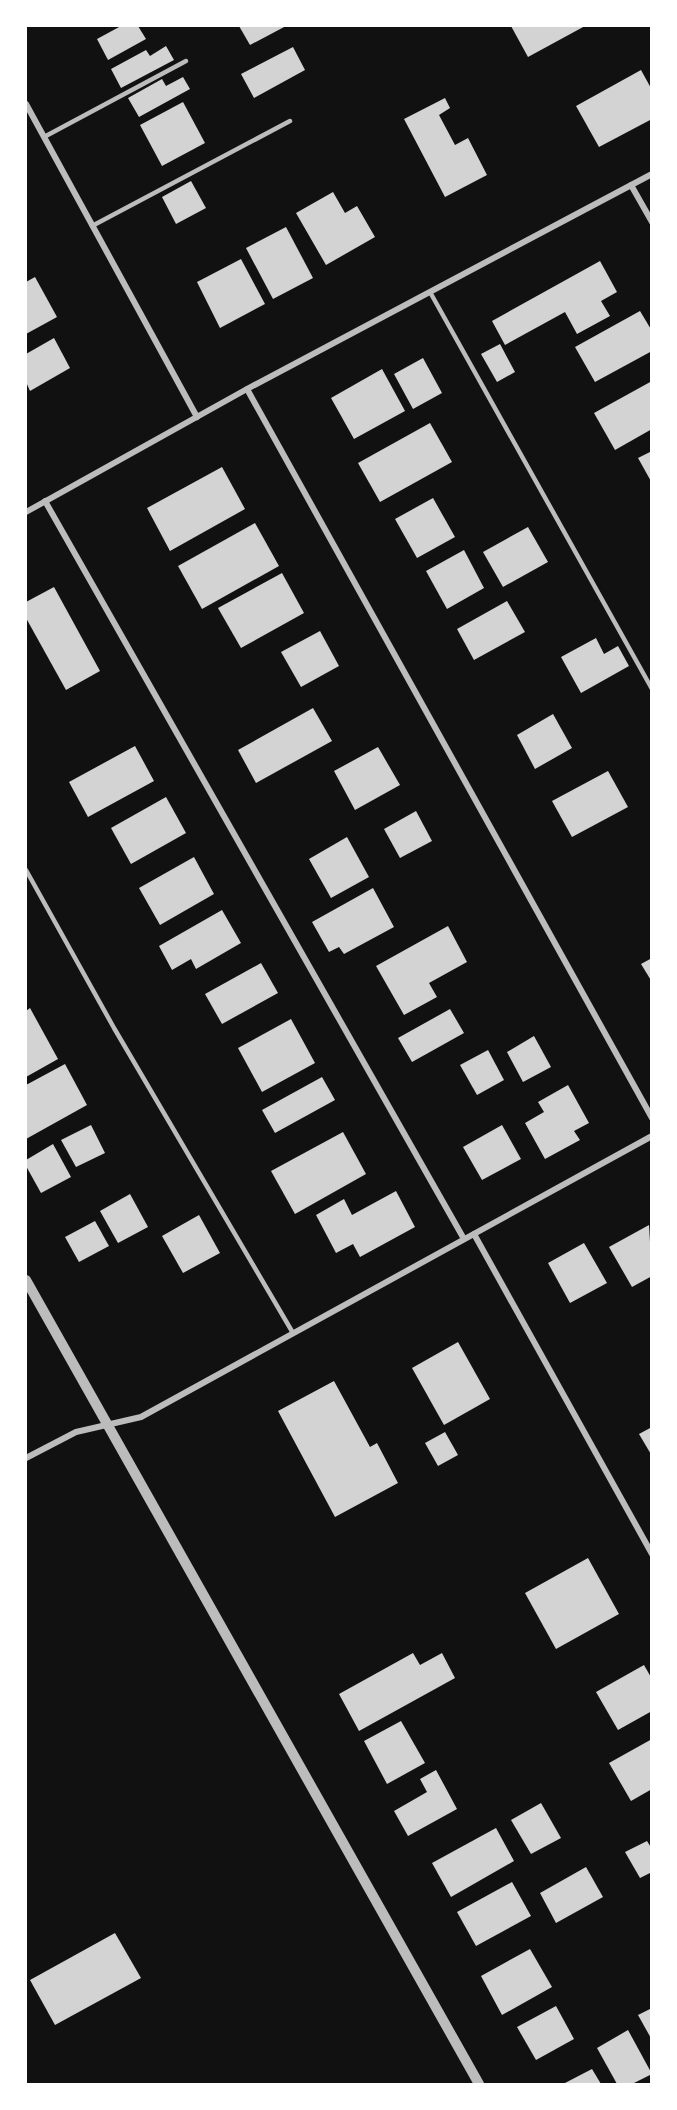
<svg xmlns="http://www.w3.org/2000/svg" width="677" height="2110" viewBox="0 0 677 2110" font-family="Jost,sans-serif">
  <rect width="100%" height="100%" fill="#111"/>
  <g fill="#d3d3d3">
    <polygon points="121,26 138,26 146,39 108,60 97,39"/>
    <polygon points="239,26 286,26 250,45"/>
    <polygon points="511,26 585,26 528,57"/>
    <polygon points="166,46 174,60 121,88 111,69 146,50 150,56"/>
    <polygon points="293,47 305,70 254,98 241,74"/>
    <polygon points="641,70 652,90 652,119 599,147 576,106"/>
    <polygon points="183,77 190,89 139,117 128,98 162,79 166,86"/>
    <polygon points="445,98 450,108 439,115 455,145 468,138 487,175 445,197 404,119"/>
    <polygon points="183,102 205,143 162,166 140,125"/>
    <polygon points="191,181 206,208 176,224 162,197"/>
    <polygon points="333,192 345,213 357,206 375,237 326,265 296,213"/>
    <polygon points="286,227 313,278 273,299 246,248"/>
    <polygon points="241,259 265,304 220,328 197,282"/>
    <polygon points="600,261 617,292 601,301 610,316 577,334 565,312 505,345 492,321"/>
    <polygon points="35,277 57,317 26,334 26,282"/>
    <polygon points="640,311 652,331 652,351 595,382 575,347"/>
    <polygon points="54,338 70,368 30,391 26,382 26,354"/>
    <polygon points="500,344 515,372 497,382 481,354"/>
    <polygon points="423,358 442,393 413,409 394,374"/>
    <polygon points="382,369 405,411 354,439 331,398"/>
    <polygon points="652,381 652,429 615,450 594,413"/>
    <polygon points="430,423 452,462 380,502 358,463"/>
    <polygon points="652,451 652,483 638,458"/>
    <polygon points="222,467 245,509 170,551 147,508"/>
    <polygon points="433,498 455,537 417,558 395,519"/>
    <polygon points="255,523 279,566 202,609 178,566"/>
    <polygon points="528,527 548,562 503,587 483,552"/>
    <polygon points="464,550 484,588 447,609 426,571"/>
    <polygon points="282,573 304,613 241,648 218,608"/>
    <polygon points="54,587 100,671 66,690 26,618 26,602"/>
    <polygon points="507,601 525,632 474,660 457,629"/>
    <polygon points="320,631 339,666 301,687 281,652"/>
    <polygon points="596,638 604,654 618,646 629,666 581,693 561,657"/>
    <polygon points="313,708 332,741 256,783 238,750"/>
    <polygon points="553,714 572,748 535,769 517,735"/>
    <polygon points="135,746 154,781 88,817 69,782"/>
    <polygon points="378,747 400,785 355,810 334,771"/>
    <polygon points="608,771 628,807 572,837 552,801"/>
    <polygon points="166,797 186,833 131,864 111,828"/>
    <polygon points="416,811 432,841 400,858 384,829"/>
    <polygon points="347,837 369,877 331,898 309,859"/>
    <polygon points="194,857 214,894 160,925 139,888"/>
    <polygon points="373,888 394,927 344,954 339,947 329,952 312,922"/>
    <polygon points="222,910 241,943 196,969 191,959 172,970 159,946"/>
    <polygon points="448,926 467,962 429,983 437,997 404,1015 376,966"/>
    <polygon points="652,958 652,982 641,964"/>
    <polygon points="261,963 278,993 222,1024 205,994"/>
    <polygon points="30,1008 58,1059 26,1077 26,1011"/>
    <polygon points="450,1009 464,1033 412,1062 398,1038"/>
    <polygon points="291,1019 315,1063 262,1092 238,1048"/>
    <polygon points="534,1036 551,1067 523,1082 507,1052"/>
    <polygon points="488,1050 504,1080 477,1095 460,1065"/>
    <polygon points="65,1064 87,1105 26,1139 26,1085"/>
    <polygon points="322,1077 335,1100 275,1133 262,1110"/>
    <polygon points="568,1085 589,1123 574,1131 580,1140 545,1159 525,1123 544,1112 538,1102"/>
    <polygon points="91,1125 105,1153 76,1167 61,1140"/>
    <polygon points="502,1125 521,1159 482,1180 463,1147"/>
    <polygon points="343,1132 366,1174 295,1214 271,1171"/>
    <polygon points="53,1144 71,1177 41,1193 26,1166 26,1160"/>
    <polygon points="396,1191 415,1227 360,1257 353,1244 336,1253 316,1215 344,1199 352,1215"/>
    <polygon points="130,1194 148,1227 118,1243 100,1211"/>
    <polygon points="199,1215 220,1253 183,1273 162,1236"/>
    <polygon points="95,1221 109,1246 79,1262 65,1237"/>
    <polygon points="649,1225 652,1276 632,1287 609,1247"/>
    <polygon points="584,1243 607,1283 570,1303 548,1263"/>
    <polygon points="458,1342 490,1399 444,1425 412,1368"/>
    <polygon points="334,1381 370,1447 377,1443 398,1483 335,1517 278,1411"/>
    <polygon points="652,1427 652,1456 639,1434"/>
    <polygon points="445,1432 458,1455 438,1466 425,1443"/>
    <polygon points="588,1558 619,1614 556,1649 525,1593"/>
    <polygon points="413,1653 420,1665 442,1653 455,1678 359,1731 339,1694"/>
    <polygon points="644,1665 652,1679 652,1711 618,1730 596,1692"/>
    <polygon points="401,1721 425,1763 387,1784 364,1741"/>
    <polygon points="652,1739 652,1789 631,1801 609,1763"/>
    <polygon points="436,1770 457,1809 408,1836 394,1811 427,1792 420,1779"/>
    <polygon points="541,1803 561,1838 531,1854 511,1820"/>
    <polygon points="496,1828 514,1861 451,1897 432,1863"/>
    <polygon points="647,1841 652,1849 652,1872 640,1878 625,1852"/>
    <polygon points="586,1867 603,1897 556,1923 540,1893"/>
    <polygon points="512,1882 531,1916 476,1946 457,1912"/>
    <polygon points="115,1933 141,1978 55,2025 30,1980"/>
    <polygon points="530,1949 552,1987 502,2015 481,1976"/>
    <polygon points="556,2006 574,2039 536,2060 517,2027"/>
    <polygon points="652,2008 652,2040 638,2015"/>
    <polygon points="628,2030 652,2074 632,2084 617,2084 597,2048"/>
    <polygon points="592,2069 601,2084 563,2084"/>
  </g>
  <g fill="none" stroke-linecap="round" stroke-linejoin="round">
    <g stroke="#bcbcbc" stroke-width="4.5">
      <polyline points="44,137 186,61"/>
      <polyline points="92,226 290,121"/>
      <polyline points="430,292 652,689"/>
      <polyline points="26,870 114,1028 293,1333"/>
    </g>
    <g stroke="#bcbcbc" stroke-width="6">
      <polyline points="26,104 197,417"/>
      <polyline points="631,185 652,222"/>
      <polyline points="247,389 652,1118"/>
      <polyline points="45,501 464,1239"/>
      <polyline points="26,512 247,389 652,174"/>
      <polyline points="474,1234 652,1554"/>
      <polyline points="26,1458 76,1432 141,1417 652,1136"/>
    </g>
    <polyline stroke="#bcbcbc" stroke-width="10" points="26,1280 479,2084"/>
  </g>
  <rect width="677" height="2110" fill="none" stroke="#ffffff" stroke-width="54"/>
</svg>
